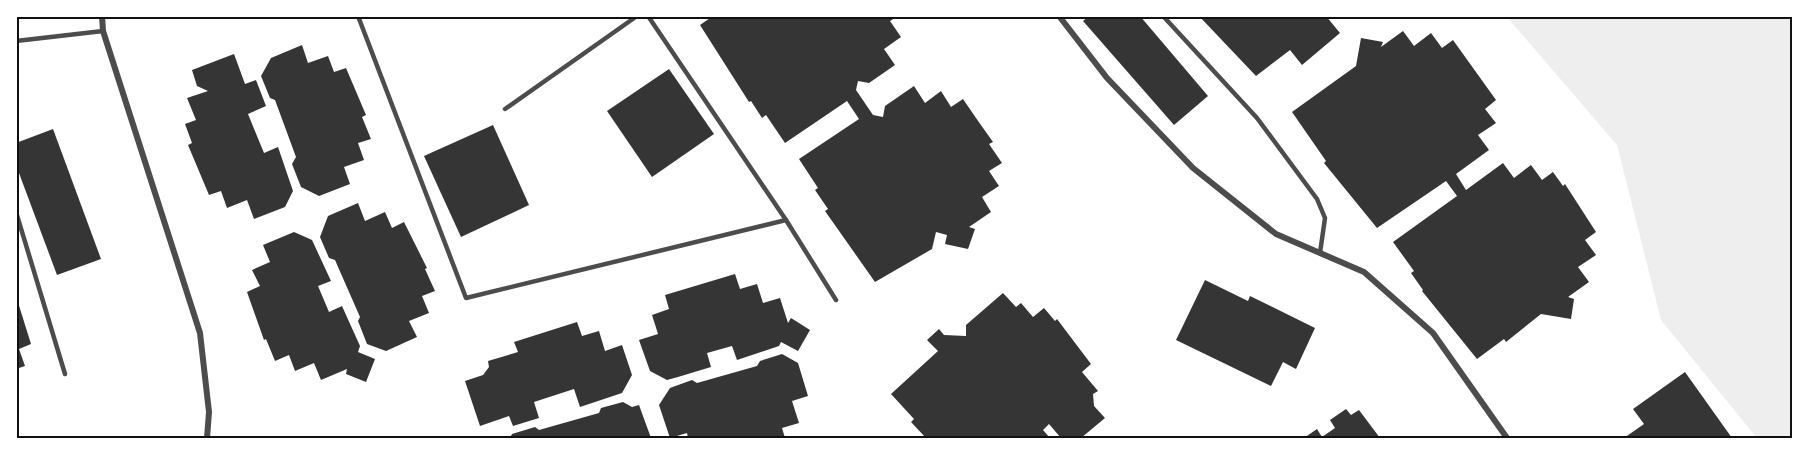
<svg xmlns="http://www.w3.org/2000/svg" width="1809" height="455" viewBox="0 0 1809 455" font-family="Jost,sans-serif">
  <rect width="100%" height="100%" fill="#fff"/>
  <polygon fill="#eee" points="1507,17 1792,17 1792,438 1757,438 1661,320 1617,145"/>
  <g fill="#353535">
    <polygon points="713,16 898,16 890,21 901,37 884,49 895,65 869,83 858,81 856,90 873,115 883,117 885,106 914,86 925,103 941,91 951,107 963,99 976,118 993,142 989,144 1002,163 989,171 999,186 982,197 991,212 969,227 975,229 968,249 945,244 947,235 936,232 932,249 875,282 825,211 828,209 815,190 818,188 799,159 859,119 847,101 785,143 766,115 762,118 751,101 749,102 700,25"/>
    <polygon points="1089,16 1140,16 1208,96 1174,125 1083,21"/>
    <polygon points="1199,16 1326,16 1340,33 1302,65 1290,50 1256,76"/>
    <polygon points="1403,31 1414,46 1431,33 1442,48 1453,40 1496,100 1485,109 1496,123 1478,135 1489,150 1456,174 1466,190 1503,163 1514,178 1531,165 1542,180 1553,172 1563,186 1565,184 1596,232 1585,240 1596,255 1578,267 1589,282 1568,297 1574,299 1571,319 1541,314 1506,342 1504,339 1477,359 1422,291 1423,290 1411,273 1414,271 1393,242 1457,196 1446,181 1377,228 1324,163 1326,161 1292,112 1356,66 1361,38 1383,42 1381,47"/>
    <polygon points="302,45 308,63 328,56 334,72 346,68 366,115 362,117 371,139 358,143 364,160 344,167 350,184 319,196 301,187 292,164 296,157 275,100 270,98 261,76 271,58"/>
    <polygon points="234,54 245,84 256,80 266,106 248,114 264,153 278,147 293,191 285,207 254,219 247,200 227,208 221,191 209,195 188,145 192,143 185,124 196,120 187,98 208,91 197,86 192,70"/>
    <polygon points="669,69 714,134 652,177 607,111"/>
    <polygon points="493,125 529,205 461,237 424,156"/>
    <polygon points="53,129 101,259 57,275 16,165 16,143"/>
    <polygon points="358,203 365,221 385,212 392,228 404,222 427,268 425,269 435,291 422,296 429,313 409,321 417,337 386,351 367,344 358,321 360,317 335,260 329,258 320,237 328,216"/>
    <polygon points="294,232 312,240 331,281 318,286 329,312 342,306 360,346 358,352 375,359 366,382 346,374 347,369 321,380 314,363 295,371 289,355 275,361 266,339 264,340 247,292 260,286 252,270 270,262 263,245"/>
    <polygon points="735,274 740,289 757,284 763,303 780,298 788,323 791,318 810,330 798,351 781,342 779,346 737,360 732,346 707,353 711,367 678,377 667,380 650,371 639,340 658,334 652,315 669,309 665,295"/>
    <polygon points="1205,280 1248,301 1250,296 1315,328 1296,369 1283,362 1271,386 1176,340"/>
    <polygon points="1003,293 1016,307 1021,303 1033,317 1044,308 1055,321 1057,319 1091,364 1082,372 1098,391 1093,394 1094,406 1105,418 1081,438 1061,438 1049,424 1043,430 1050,438 926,438 911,422 914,419 891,394 938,351 927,340 939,329 944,335 966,336 966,325"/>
    <polygon points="16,296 31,344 19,349 25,366 16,369"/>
    <polygon points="577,322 582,336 599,331 605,351 622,345 632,375 622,393 580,407 574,389 534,402 539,418 513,426 509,416 480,426 465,381 483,375 489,367 488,361 518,352 514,342"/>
    <polygon points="782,354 798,363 808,396 792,401 799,423 782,428 785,438 688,438 687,433 670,438 659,405 670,388 692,380 697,383 757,366 760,361"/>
    <polygon points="1685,372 1732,438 1624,438 1644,424 1633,409"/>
    <polygon points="623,402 632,407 639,405 651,438 510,438 512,434 535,427 539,430 599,413 601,408"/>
    <polygon points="1346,409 1351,415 1359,410 1380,438 1304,438 1317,429 1322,437 1335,428 1330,420"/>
  </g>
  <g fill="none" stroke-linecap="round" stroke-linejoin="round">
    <g stroke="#4c4c4c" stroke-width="4.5">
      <polyline points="358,16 466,298 786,220"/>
      <polyline points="648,16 786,220 836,300"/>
      <polyline points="1163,16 1257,118 1317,199 1325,218 1320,253"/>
      <polyline points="16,41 103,31"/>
      <polyline points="505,109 637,16"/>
      <polyline points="16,212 65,374"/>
    </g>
    <g stroke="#4c4c4c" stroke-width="6">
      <polyline points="102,16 103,31 200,333 209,412 207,438"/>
      <polyline points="1059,16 1107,78 1193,168 1276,234 1364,272 1433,333 1507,438"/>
    </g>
  </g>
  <rect width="1809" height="455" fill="none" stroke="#ffffff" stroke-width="36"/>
  <rect x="18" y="18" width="1773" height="419" fill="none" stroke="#111" stroke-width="2"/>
</svg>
